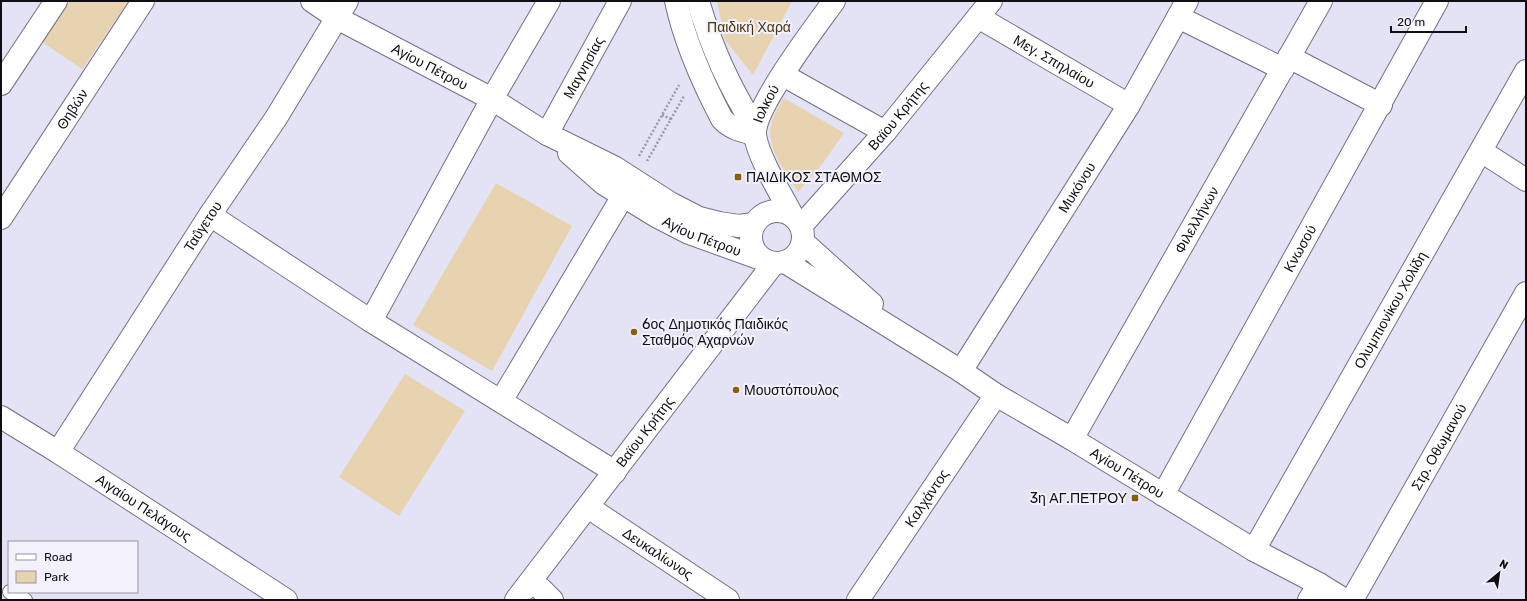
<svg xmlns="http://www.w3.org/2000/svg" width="1527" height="601" viewBox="0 0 1527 601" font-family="Rubik,sans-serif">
  <rect width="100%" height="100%" fill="#e4e3f6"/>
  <g fill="#e7d3af">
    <polygon points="69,1 129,1 82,69 42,42"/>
    <polygon points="717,1 792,1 753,75 725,40"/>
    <path d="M784,98L844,133L823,163L798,192C786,172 766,149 771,124C774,114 779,106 784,98Z"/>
    <polygon points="496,183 572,226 492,371 413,325"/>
    <polygon points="405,374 465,411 399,516 339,477"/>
  </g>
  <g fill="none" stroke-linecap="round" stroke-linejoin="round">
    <g stroke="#727182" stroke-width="16">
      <polyline id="lane" points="10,592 25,600"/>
    </g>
    <g stroke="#727182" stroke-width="24">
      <g id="street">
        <path id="s1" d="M312,1L337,18L492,99L547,134L614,167L670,203L699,218L719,223L739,226L754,224"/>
        <path d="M676,1C685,43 702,81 722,119C731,129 742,131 755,134"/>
        <path d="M698,1C712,49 729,86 755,128"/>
        <path id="s2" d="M978,17L1129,105"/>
        <polyline points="1178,17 1283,69"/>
        <polyline points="1289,57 1381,105"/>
        <polyline points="783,75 885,132"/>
        <polyline points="1,84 56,1"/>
        <path id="s3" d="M547,134L620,1"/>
        <polyline points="1481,151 1526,180"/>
        <path id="s4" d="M569,153L604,184L656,216L689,233L764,260"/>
        <polyline points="210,215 371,321 615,472"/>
        <path id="s5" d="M792,215C781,194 758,157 755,135C753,108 816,26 834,1"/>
        <path id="s6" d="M1,218L143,1"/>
        <polyline points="371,321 492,99 549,1"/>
        <path id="s7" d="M961,371L1129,105L1187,1"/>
        <polyline points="501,401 623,196"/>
        <path id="s8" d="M1,417L58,452L286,600"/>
        <path id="s9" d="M1072,439L1321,1"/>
        <path id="s10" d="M58,452L210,215L276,118L347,1"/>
        <path id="s11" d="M1163,495L1437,1"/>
        <path id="s12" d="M588,507L728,600"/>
        <path id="s13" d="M1254,550L1526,71"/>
        <path id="s14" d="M858,600L996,395"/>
        <polyline points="1309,600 1319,584"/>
        <path id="s15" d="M1352,600L1526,293"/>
      </g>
    </g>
    <g stroke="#727182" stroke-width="24">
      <g id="secondary">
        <circle cx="777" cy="237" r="26"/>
        <path id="s16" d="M801,226L885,132L991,1"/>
        <polyline points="803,242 872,304"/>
        <path id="s17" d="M785,262L961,371L996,395L1072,439L1254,550L1319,584L1345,600"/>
        <polyline points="531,582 541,589 552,600"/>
        <path id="s18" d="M516,600L774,263"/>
      </g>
    </g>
    <g stroke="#9998a6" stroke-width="2.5" stroke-dasharray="2 2" stroke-linecap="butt">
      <polyline points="662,115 671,119"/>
      <polyline points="639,156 679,85"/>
      <polyline points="647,161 684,96"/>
    </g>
    <use href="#lane" stroke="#fff" stroke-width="14"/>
    <use href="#street" stroke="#fff" stroke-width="22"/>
    <use href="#secondary" stroke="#fff" stroke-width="22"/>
  </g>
  <g fill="#876100" stroke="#f2f1fc" stroke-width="1.5">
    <rect x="734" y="173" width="8" height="8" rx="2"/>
    <circle cx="634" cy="332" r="4"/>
    <circle cx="736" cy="390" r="4"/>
    <rect x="1131" y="494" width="8" height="8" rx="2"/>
  </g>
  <g text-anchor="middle" stroke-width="4" stroke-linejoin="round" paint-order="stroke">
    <g font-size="14" fill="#493508" stroke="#f2f1fc">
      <text x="749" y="32">Παιδική Χαρά</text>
    </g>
    <g font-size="14" fill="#0e0e14" stroke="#f2f1fc">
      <text dy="5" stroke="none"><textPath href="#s2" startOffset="88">Μεγ. Σπηλαίου</textPath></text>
      <text dy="5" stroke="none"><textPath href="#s1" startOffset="135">Αγίου Πέτρου</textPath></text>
      <text dy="5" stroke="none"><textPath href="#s3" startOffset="76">Μαγνησίας</textPath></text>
      <text dy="5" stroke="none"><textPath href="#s5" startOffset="122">Ιολκού</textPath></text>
      <text dy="5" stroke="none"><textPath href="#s6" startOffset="130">Θηβών</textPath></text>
      <text dy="5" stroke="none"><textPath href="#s16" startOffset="147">Βαϊου Κρήτης</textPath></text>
      <text dy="5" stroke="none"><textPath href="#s7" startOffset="217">Μυκόνου</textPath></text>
      <text dy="5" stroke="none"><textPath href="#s9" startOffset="252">Φιλελλήνων</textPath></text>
      <text dy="5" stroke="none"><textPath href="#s10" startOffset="268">Ταΰγετου</textPath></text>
      <text dy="5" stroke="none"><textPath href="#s4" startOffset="158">Αγίου Πέτρου</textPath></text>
      <text dy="5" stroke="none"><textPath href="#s11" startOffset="282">Κνωσού</textPath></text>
      <text dy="5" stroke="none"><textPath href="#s13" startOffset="276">Ολυμπιονίκου Χολίδη</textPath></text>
      <text dy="5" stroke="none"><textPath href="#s18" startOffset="212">Βαϊου Κρήτης</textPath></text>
      <text dy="5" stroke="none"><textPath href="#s15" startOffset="176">Στρ. Οθωμανού</textPath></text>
      <text dy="5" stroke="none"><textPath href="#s17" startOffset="402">Αγίου Πέτρου</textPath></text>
      <text dy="5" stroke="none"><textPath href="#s14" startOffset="123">Καλχάντος</textPath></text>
      <text dy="5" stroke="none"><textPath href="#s8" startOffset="169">Αιγαίου Πελάγους</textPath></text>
      <text dy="5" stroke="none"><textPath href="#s12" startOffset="84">Δευκαλίωνος</textPath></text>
    </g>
    <g font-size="14" fill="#0e0e14" stroke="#f2f1fc" text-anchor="start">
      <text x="746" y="182">ΠΑΙΔΙΚΟΣ ΣΤΑΘΜΟΣ</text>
      <text x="642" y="329">6ος Δημοτικός Παιδικός<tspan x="642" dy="16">Σταθμός Αχαρνών</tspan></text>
      <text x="744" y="395">Μουστόπουλος</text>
      <text x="1127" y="503" text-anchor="end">3η ΑΓ.ΠΕΤΡΟΥ</text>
    </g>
  </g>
  <rect width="1527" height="601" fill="none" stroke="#0e0e14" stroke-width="4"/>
  <rect x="8" y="541" width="130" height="52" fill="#f2f1fc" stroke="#97969f"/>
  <rect x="16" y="554" width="20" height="6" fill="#ffffff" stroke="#97969f"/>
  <text x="44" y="561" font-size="12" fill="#0e0e14">Road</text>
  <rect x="16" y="571" width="20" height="12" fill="#e7d3af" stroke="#97969f"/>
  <text x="44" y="581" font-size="12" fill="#0e0e14">Park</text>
  <g transform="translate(1499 573) rotate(29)" stroke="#f2f1fc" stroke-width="3" paint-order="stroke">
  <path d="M0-3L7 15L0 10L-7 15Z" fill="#0e0e14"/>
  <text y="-6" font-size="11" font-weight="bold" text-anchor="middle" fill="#0e0e14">N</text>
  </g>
  <path d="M1391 26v6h75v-6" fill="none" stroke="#0e0e14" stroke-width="2"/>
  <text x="1397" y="26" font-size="12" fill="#0e0e14" stroke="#f2f1fc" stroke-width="3" paint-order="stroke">20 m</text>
</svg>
